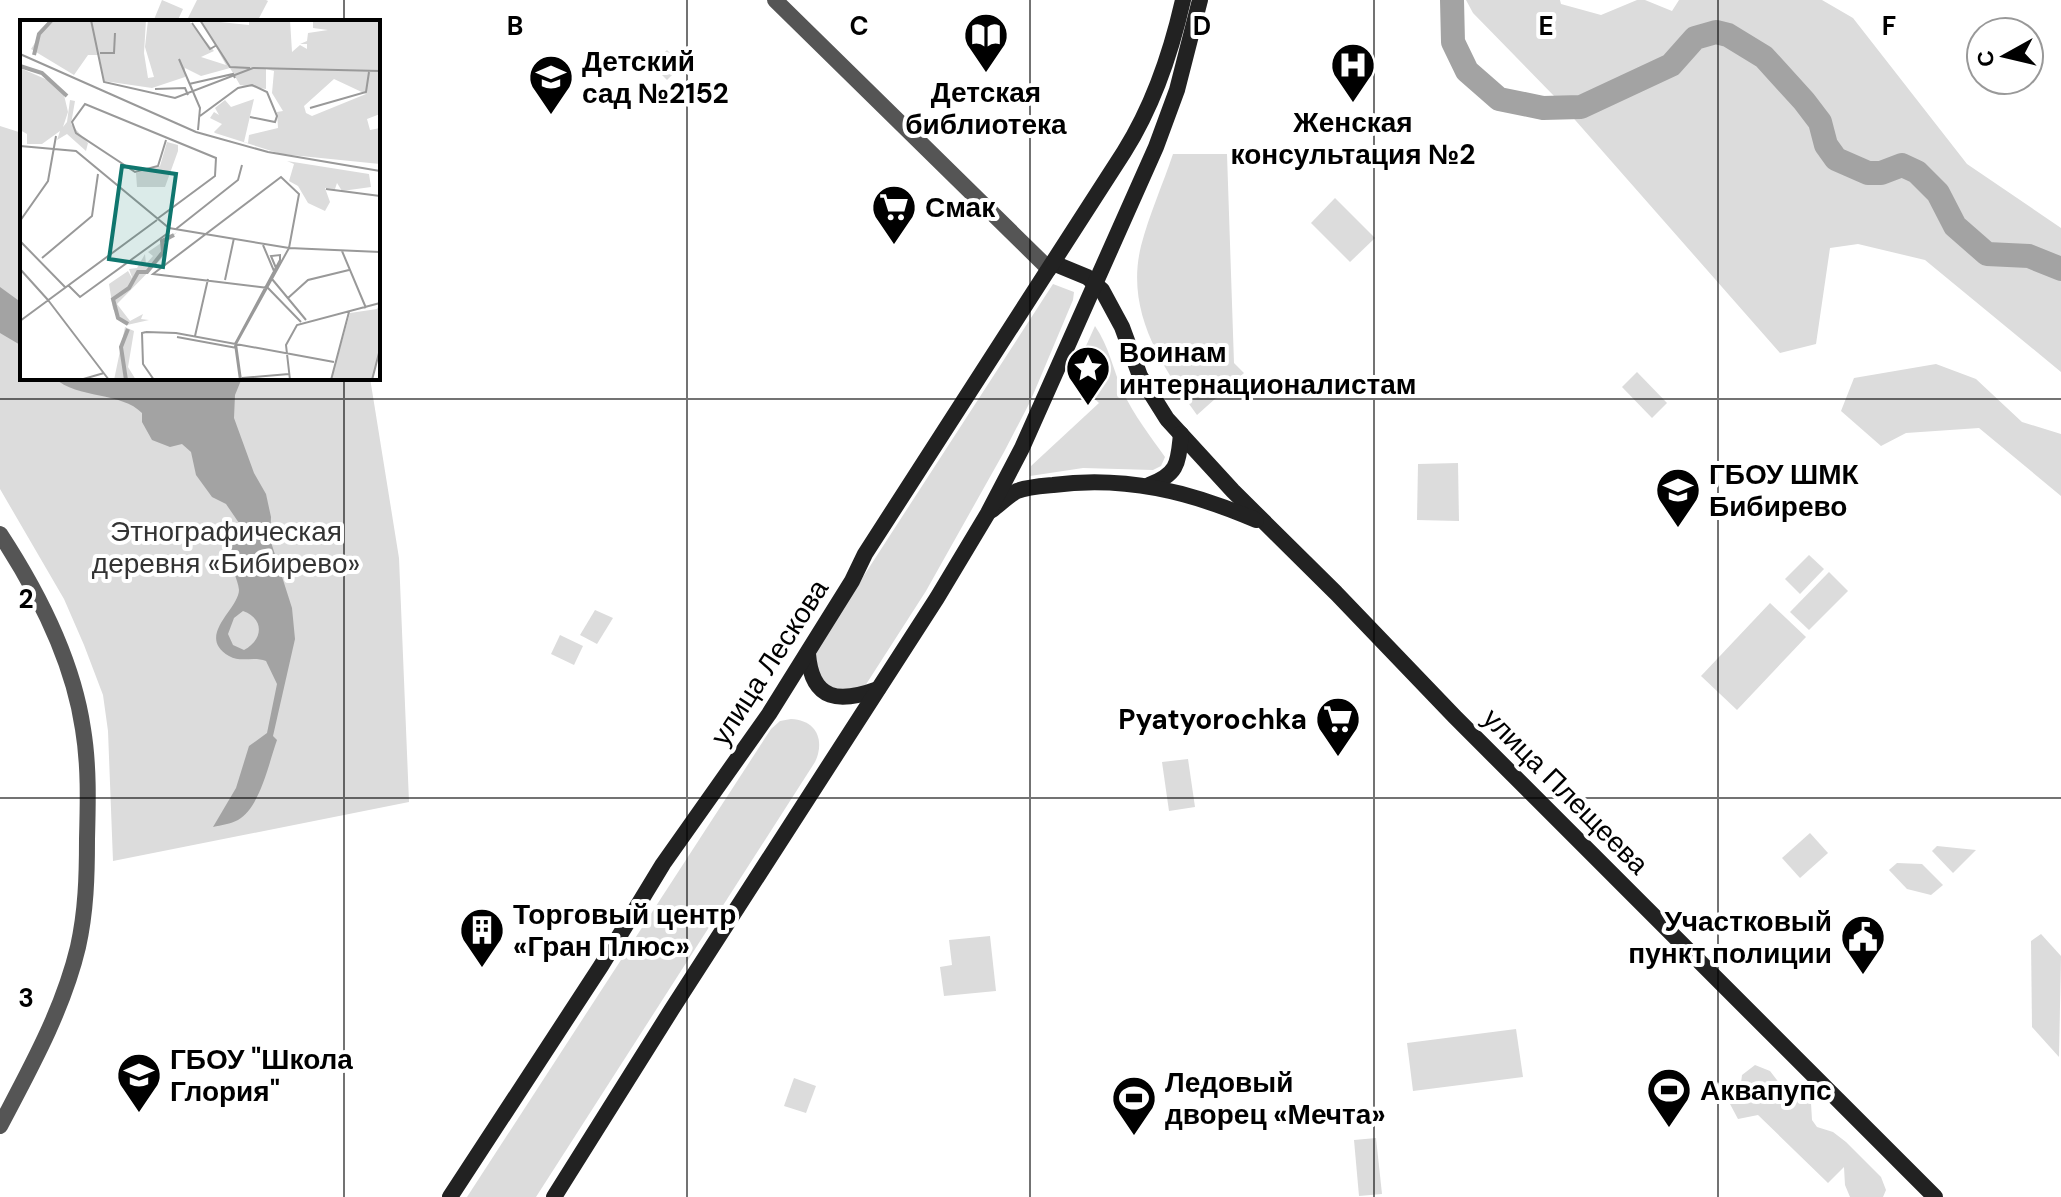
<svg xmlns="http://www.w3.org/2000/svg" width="2061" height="1197" viewBox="0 0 2061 1197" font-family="'DM Sans',sans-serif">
  <rect width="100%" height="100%" fill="#fff"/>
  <g fill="#dcdcdc">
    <polygon points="162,0 183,9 177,22 153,22"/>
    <polygon points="197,0 266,0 268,1 257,22 186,22"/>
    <polygon points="1466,0 1560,0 1561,4 1601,15 1637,0 1645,0 1672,11 1679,0 1822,0 1853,18 1967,164 2061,228 2061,372 1925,260 1858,244 1830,248 1816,344 1780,353 1554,96 1473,13"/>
    <polygon points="667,50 682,65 667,80 652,65"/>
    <polygon points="0,126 22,133 22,378 370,378 399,558 409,802 113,861 108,731 103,695 84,645 64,599 0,489"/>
    <path d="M1173,154H1227L1234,363L1244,373L1197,415C1161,365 1125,311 1141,246C1149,215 1163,184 1173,154Z"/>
    <polygon points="1335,198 1375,238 1350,262 1311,223"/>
    <path d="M1053,284L1074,292L1073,300L1030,402L1004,452L926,591L865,686C849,695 823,691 817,671C815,665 815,657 815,651Z"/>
    <path d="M1095,326C1109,346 1113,370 1123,392C1134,415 1150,436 1165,457L1161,466L1153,470L1083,468L1030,476L1031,466L1099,403L1072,377Z"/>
    <polygon points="1936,364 1976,379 2022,422 2061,434 2061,496 1979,428 1906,433 1881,446 1841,411 1854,378"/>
    <polygon points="1637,372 1667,403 1652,418 1622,387"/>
    <polygon points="1458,463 1459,521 1417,520 1418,464"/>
    <polygon points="1809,555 1824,569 1800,594 1785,579"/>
    <polygon points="1829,572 1848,591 1809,630 1790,612"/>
    <polygon points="1770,603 1806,637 1737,710 1701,676"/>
    <polygon points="595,610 613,618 597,644 580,635"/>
    <polygon points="560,635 583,646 574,665 551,654"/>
    <path d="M791,719C817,720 825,741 815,762L536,1197H467L771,729L780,721Z"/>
    <polygon points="1188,759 1195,807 1169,811 1162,762"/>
    <polygon points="1810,833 1828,853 1800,878 1782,858"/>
    <polygon points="1937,846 1976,850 1953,873 1932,851"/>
    <polygon points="1897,863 1922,864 1943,885 1931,895 1907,889 1889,870"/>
    <polygon points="2041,934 2061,956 2059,1057 2032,1027 2031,941"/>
    <polygon points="990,936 996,991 944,996 940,967 952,965 949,940"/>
    <polygon points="1516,1029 1523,1077 1413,1091 1407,1043"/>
    <polygon points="1755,1065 1770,1071 1780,1084 1804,1095 1811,1103 1812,1120 1817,1127 1833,1132 1846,1142 1881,1177 1886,1190 1883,1197 1850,1197 1845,1185 1844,1167 1828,1183 1758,1115 1738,1119 1730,1104 1740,1091 1742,1075"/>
    <polygon points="794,1078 816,1086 806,1113 784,1106"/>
    <polygon points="1376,1138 1382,1194 1359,1196 1354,1140"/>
  </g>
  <g fill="#a3a3a3" fill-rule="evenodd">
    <polygon points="0,287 22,303 22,346 0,333"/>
    <path d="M54,378H242L235,395L234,418L254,473L266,494L271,517L270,539L292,608L295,639L273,736L277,740C269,762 260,808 238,820C231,824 221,825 213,827L236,788L249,746L267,733L277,684L266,661C253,656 241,663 229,656C195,636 239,609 239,590C238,578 229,566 230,553C230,543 236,532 239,523L226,504L212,497L196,475L191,452L182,444L170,447L152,440L142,422V413C122,392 78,399 54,378ZM243,611C265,619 263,640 244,650L233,645L228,634L234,618Z"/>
  </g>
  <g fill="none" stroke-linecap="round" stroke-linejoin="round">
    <polyline stroke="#a3a3a3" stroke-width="24" points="1452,0 1453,42 1467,71 1499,99 1543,108 1581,107 1671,65 1695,38 1716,32 1728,35 1764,57 1804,101 1820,122 1826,145 1836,159 1868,173 1881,173 1902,165 1917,172 1938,193 1955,226 1987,254 2029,256 2061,269"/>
    <g stroke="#555" stroke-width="16">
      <polyline points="775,0 1049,269"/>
      <path d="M0,534C38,592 73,661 83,729C89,765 88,802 87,839C87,876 86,911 78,947C63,1010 30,1069 0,1126"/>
    </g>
    <g stroke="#222" stroke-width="16">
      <polyline points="1053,263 1087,277 1102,290 1122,327 1140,376 1167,419 1233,491 1336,593 1455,717 1935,1197"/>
      <path d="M1149,485C1179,474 1178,462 1181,434"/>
      <path d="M992,510C1000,504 1008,496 1017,491C1027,487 1042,486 1053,485C1124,475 1191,492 1256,520"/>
      <path d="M808,654C812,702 840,703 878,689"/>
      <path d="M450,1197L601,966L663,864L769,714L852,581L865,554L1124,152C1153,106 1171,53 1183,0"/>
      <polyline points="554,1197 672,1009 937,598 988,513 1022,448 1156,147 1177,90 1200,0"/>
    </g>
  </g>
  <path fill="none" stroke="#000" stroke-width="2" stroke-opacity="0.55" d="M344,0V22M687,0V1197M1030,0V1197M1374,0V1197M1718,0V1197M344,378V1197M0,399H2061M0,798H2061"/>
  <defs>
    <g id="library-pin" transform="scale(2.3)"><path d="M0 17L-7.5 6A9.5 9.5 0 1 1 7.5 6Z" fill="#000" stroke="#fff"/><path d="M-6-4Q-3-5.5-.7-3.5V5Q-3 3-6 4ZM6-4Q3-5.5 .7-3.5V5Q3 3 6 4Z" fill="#fff"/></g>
    <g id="hospital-pin" transform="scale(2.3)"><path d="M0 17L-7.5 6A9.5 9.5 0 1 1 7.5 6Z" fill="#000" stroke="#fff"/><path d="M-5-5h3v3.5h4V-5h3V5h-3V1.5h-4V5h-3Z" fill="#fff"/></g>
    <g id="school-pin" transform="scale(2.3)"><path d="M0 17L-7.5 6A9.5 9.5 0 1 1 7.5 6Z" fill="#000" stroke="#fff"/><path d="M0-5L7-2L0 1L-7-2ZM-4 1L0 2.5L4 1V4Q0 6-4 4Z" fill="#fff"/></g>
    <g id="supermarket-pin" transform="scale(2.3)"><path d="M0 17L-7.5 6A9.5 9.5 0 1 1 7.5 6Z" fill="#000" stroke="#fff"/><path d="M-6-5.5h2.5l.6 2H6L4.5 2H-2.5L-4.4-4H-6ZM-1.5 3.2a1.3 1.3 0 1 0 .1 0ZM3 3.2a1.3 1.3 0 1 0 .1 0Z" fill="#fff"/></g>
    <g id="sight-pin" transform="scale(2.3)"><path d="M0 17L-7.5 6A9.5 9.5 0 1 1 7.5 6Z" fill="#000" stroke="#fff"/><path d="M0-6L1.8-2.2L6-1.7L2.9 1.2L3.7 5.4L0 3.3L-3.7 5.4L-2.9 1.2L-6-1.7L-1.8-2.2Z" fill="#fff"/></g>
    <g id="building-pin" transform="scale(2.3)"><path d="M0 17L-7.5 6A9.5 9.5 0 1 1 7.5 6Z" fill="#000" stroke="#fff"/><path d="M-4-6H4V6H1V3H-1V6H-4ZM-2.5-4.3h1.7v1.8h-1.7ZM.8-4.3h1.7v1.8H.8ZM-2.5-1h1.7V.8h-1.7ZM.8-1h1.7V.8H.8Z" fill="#fff"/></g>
    <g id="civic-pin" transform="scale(2.3)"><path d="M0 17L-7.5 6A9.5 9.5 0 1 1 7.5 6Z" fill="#000" stroke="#fff"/><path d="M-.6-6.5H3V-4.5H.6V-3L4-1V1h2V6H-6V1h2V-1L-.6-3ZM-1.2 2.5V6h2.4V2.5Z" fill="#fff"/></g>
    <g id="stadium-pin" transform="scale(2.3)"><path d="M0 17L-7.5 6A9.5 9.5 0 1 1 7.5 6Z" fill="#000" stroke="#fff"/><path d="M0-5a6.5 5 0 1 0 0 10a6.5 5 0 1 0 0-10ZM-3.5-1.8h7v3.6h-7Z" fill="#fff"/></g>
  </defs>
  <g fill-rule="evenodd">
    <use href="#library-pin" x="986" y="35"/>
    <use href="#hospital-pin" x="1353" y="65"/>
    <use href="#school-pin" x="551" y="77"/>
    <use href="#supermarket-pin" x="894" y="207"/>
    <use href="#sight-pin" x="1088" y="368"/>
    <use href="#school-pin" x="1678" y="490"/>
    <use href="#supermarket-pin" x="1338" y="719"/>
    <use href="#building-pin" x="482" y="930"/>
    <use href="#civic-pin" x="1863" y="937"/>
    <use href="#school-pin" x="139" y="1075"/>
    <use href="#stadium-pin" x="1669" y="1090"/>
    <use href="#stadium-pin" x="1134" y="1098"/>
  </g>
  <g text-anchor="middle" stroke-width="8" stroke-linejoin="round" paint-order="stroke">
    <g font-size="28" font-weight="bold" fill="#000" stroke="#fff" text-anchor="start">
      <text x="582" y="71">Детский<tspan x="582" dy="32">сад №2152</tspan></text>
      <text x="986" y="102" text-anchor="middle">Детская<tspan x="986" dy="32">библиотека</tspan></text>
      <text x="1353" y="132" text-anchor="middle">Женская<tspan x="1353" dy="32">консультация №2</tspan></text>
      <text x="925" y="217">Смак</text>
      <text x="1119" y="362">Воинам<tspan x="1119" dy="32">интернационалистам</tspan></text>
      <text x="1709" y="484">ГБОУ ШМК<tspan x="1709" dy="32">Бибирево</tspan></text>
      <text x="1307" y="729" text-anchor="end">Pyatyorochka</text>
      <text x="513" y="924">Торговый центр<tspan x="513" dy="32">«Гран Плюс»</tspan></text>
      <text x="1832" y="931" text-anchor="end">Участковый<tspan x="1832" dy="32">пункт полиции</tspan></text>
      <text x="170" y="1069">ГБОУ "Школа<tspan x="170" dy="32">Глория"</tspan></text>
      <text x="1165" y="1092">Ледовый<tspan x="1165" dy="32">дворец «Мечта»</tspan></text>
      <text x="1700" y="1100">Аквапупс</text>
    </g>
    <g font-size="28" fill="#333" stroke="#fff">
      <text x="226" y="541">Этнографическая<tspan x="226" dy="32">деревня «Бибирево»</tspan></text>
    </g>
    <g font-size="28" fill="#000" stroke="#fff">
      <text transform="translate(769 662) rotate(-57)" y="10">улица Лескова</text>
      <text transform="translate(1566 791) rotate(45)" y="10">улица Плещеева</text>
    </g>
  </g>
  <g transform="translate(20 20)">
    <rect width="360" height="360" fill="#fff"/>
    <path d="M30,0H126L124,33L128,58L134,57L125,27L128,0H168L194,31L181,37L206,45L181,0L229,5V0H270L272,32L280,25L287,29V24H280L287,21L288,13L308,10L293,8V0H360V94L347,99L350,110L360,108V144L261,134L195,113L194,112L202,104L190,98L194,92L199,95L195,88L205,80L211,87L234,79L224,122L228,123L229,115L258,108L257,92L263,91L252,73L254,51L246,49V69L220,65L210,48L181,56L165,48V57L132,68L84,61L79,35H68L54,55L11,29ZM314,59L346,74L292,96L286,93L284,86ZM0,48L30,61L44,75L48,92L43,107L47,102L50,80L55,81L51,104L68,123L66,131L47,114L37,120L40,111L22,124H7V114L0,110ZM147,122L158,125V131L145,167H117L116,153L140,146ZM267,141L349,154L351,167L322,171L317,163L315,169L305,168L310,182L305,191L288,183L278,166L269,161L274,144ZM157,212L145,225L143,237L97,284L110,301L123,294L121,299L129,300L107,305L93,289L89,264L108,251L113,260L109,249L117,248L125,234L126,244L133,236L128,232ZM360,283V331L352,360H311L330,293L357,289ZM105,307L114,311L108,347L116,360H94Z" fill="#dcdcdc" fill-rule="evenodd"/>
    <path fill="none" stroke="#a3a3a3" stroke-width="4" d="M14,35L19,14L32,0M0,46L22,53L47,76M108,304L98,298L93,279L109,268L118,252H127L143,232L142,221L154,215M106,360L101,327L108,309"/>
    <path fill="none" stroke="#999" stroke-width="2" d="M71,0L84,62L155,78L233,48L360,51M180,0L210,47L230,48M172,3L190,29L197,25M80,33H94L95,13M0,34L176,112L248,132L360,151M159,39L180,88L178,110M169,64L213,54L215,58M135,69L165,68L168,75M290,88L346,72L349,52M180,96L218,68L232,65L247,72L257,96L255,102L230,97M0,126L56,131L149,208L269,228L360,232M306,169L360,176M137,199L195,156L196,138L65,84L52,102L56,113L115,152L138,146L146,120M0,201L28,161L36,116M156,209L218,160L222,145M0,221L45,267M243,225L254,251M269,228L279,174L261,157L133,254L248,268L281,302M322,231L346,288M260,235V240L215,324L220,360L215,324L256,248L251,236ZM22,238L72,196L78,154M0,249L28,280M252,259L286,300M205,260L214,218M48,265L60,277L148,213M268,278L288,260L329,250M28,280L89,360M0,301L137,200M126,312L156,313L314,342M126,312L122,313L123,344L134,360M175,316L188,259M157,317L217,328M222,358L269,354M60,360L84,353M221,360L216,324L269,228M270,360L266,325L277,305L360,283M311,360L329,292M352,360L359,333"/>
    <path fill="#0f766e" fill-opacity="0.15" stroke="#0f766e" stroke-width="4" d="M102,146L156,154L143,247L89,239Z"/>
    <rect width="360" height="360" fill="none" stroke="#000" stroke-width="4"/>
  </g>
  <g font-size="26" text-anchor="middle" font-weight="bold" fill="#000" stroke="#fff" stroke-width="8" stroke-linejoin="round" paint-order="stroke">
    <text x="515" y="35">B</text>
    <text x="859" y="35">C</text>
    <text x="1202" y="35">D</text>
    <text x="1546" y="35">E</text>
    <text x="1889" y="35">F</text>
    <text x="26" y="608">2</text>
    <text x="26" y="1007">3</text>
  </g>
  <g transform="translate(2005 56) rotate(262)"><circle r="38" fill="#ffffff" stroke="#999999" stroke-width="2"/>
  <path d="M0-6L14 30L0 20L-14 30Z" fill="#000000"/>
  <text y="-12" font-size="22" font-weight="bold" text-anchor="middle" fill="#000000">С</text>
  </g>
</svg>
